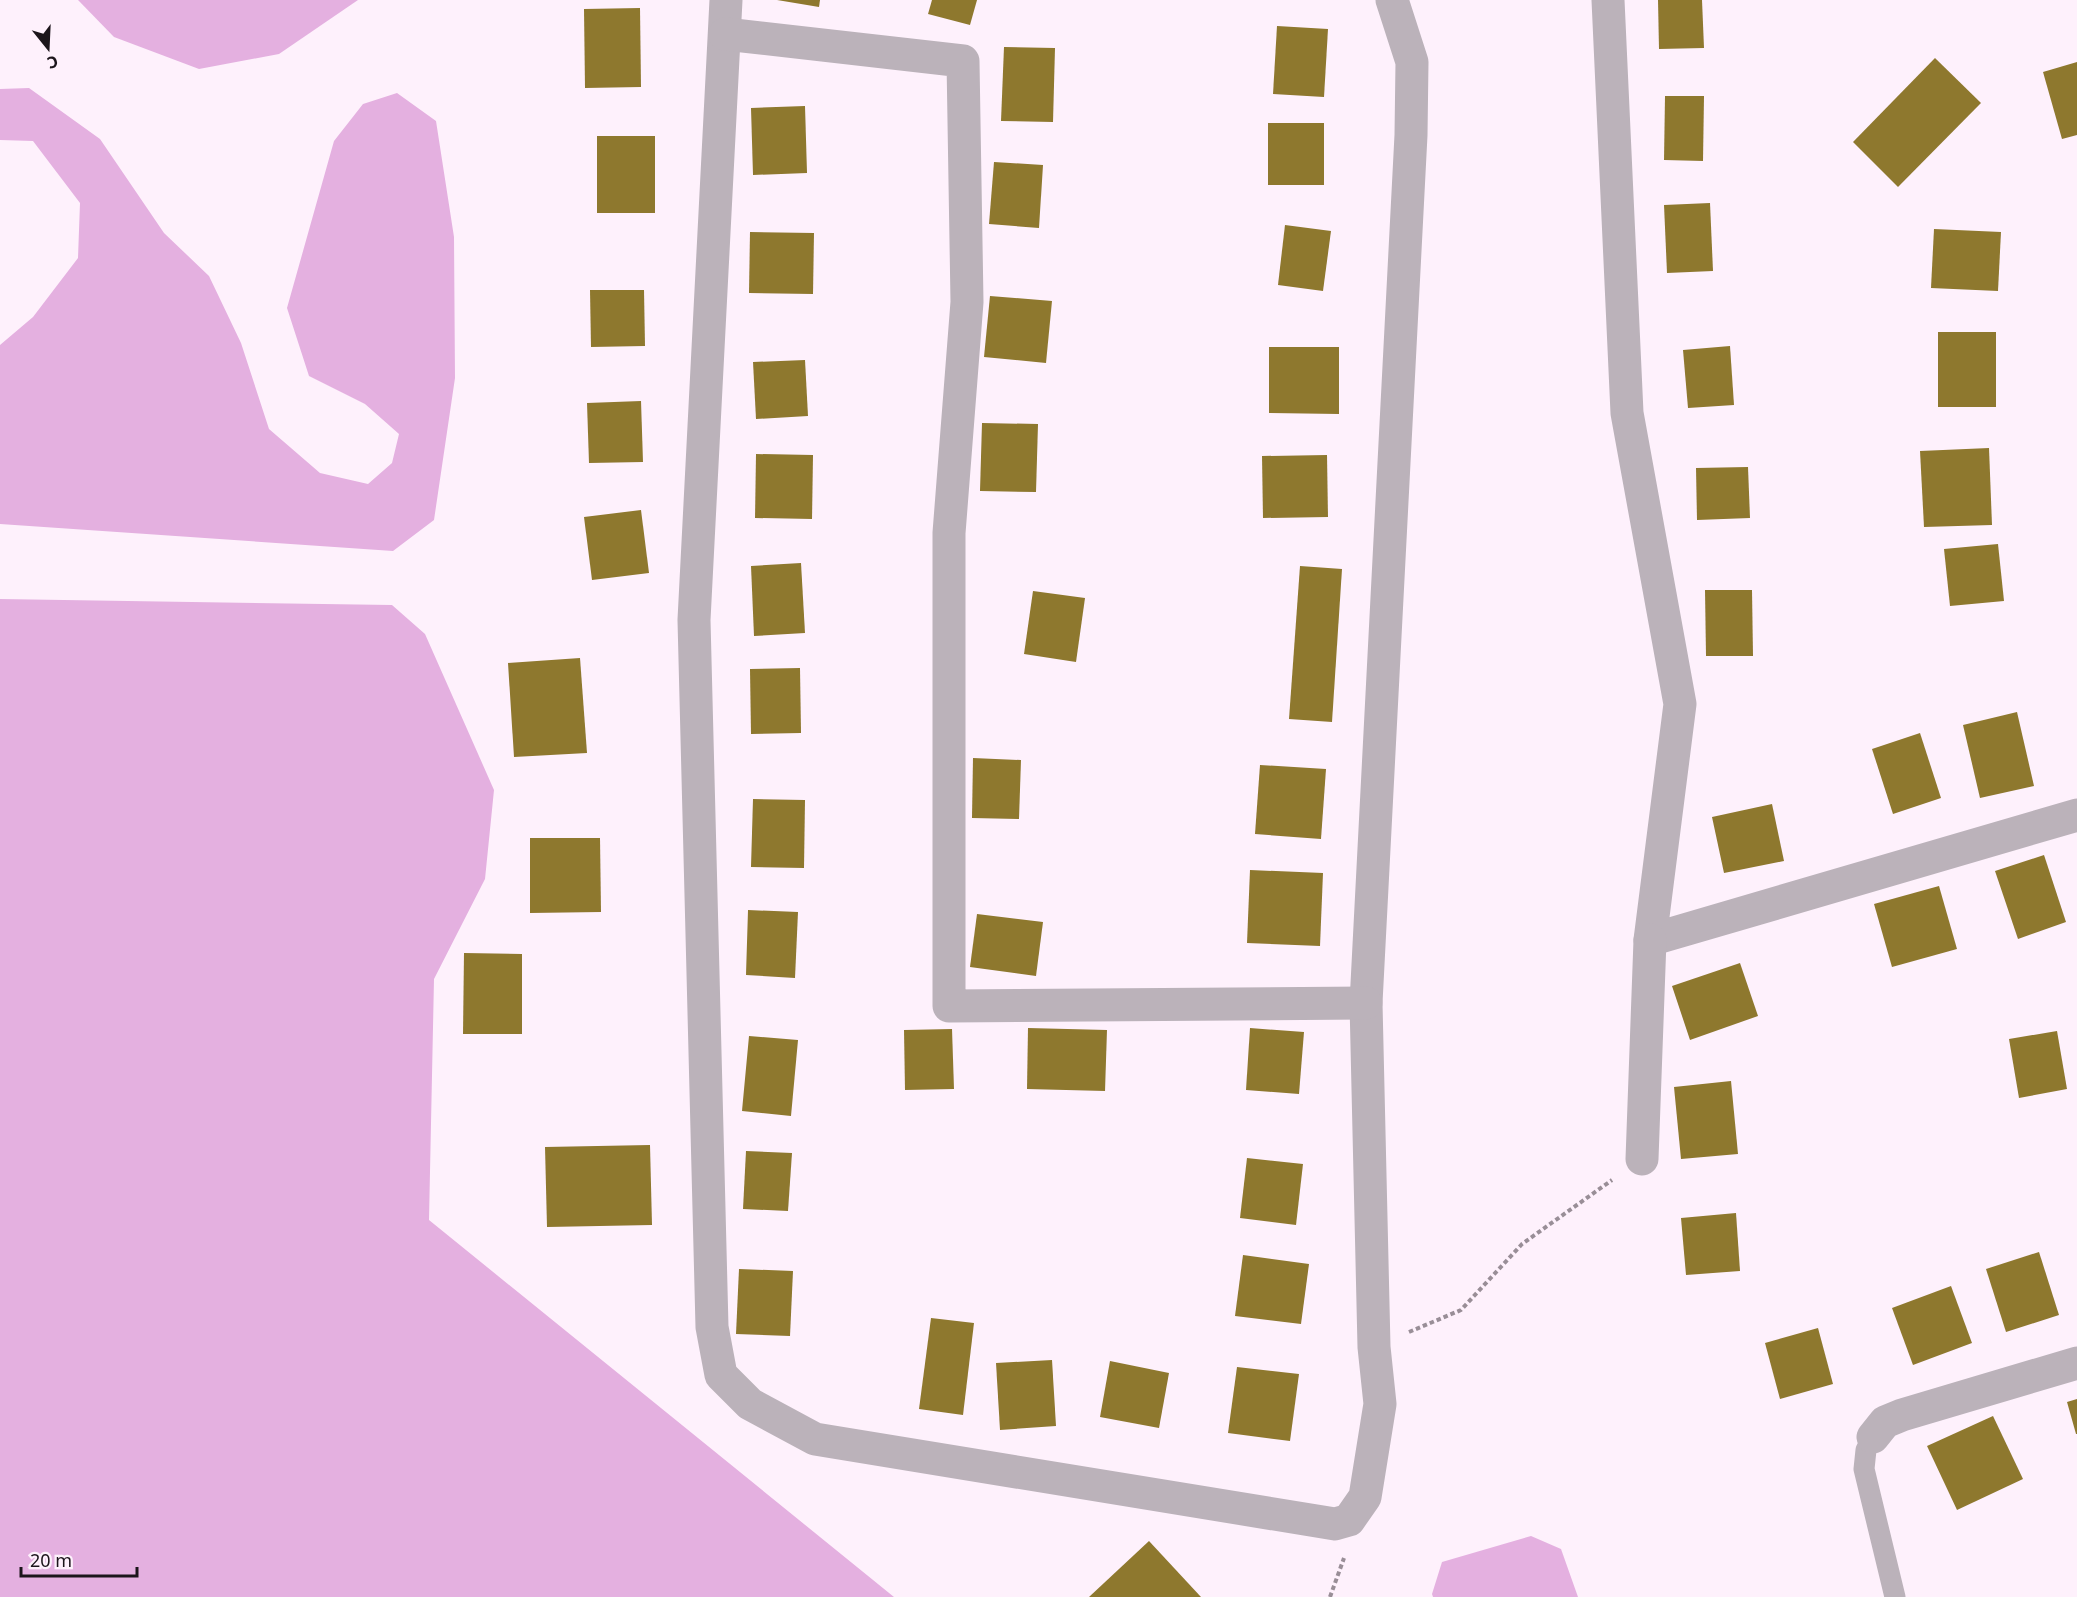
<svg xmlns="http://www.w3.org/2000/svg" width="2077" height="1597" viewBox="0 0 2077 1597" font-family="'Noto Sans',sans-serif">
  <rect width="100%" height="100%" fill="#fef1fc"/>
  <g fill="#e4b0e0">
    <polygon points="78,0 358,0 279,54 199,69 114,37"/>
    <polygon points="29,88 100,139 164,233 209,276 241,343 269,429 320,473 368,484 392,463 399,434 365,404 309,376 287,308 334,141 363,104 397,93 436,121 454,237 455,378 434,520 393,551 0,524 0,345 33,317 78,258 80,203 33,141 0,140 0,89"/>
    <polygon points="0,599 392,605 425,634 494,790 485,879 434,979 429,1220 894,1597 0,1597"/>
    <polygon points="1531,1536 1561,1549 1578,1597 1433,1597 1432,1594 1442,1562"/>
  </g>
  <g fill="#8e782e">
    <polygon points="777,0 820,0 819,7"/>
    <polygon points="932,0 977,0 970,25 928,14"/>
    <polygon points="1658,0 1702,0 1704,48 1659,49"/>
    <polygon points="640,8 641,87 585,88 584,9"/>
    <polygon points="1277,26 1328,29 1324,97 1273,94"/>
    <polygon points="1004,47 1055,48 1053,122 1001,121"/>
    <polygon points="1935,58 1981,103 1898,187 1853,142"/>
    <polygon points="2077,62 2077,135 2062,139 2043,72"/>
    <polygon points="1665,96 1704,96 1703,161 1664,160"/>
    <polygon points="805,106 807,173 753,175 751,108"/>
    <rect x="1268" y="123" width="56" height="62"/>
    <rect x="597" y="136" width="58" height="77"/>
    <polygon points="994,162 1043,165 1039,228 989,224"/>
    <polygon points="1710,203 1713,271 1667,273 1664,205"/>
    <polygon points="1285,225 1331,231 1323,291 1278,285"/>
    <polygon points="1934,229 2001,232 1998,291 1931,288"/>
    <polygon points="750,232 814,233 813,294 749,293"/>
    <polygon points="590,290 644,290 645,346 591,347"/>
    <polygon points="990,296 1052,301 1046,363 984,357"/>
    <rect x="1938" y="332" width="58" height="75"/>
    <polygon points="1730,346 1734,405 1688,408 1683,350"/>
    <polygon points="1269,347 1339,347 1339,414 1269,413"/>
    <polygon points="805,360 808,416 756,419 753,362"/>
    <polygon points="641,401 643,462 589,463 587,403"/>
    <polygon points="982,423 1038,424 1036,492 980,491"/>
    <polygon points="1989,448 1992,525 1924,527 1920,451"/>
    <polygon points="756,454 813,455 812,519 755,518"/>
    <polygon points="1327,455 1328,517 1263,518 1262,456"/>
    <polygon points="1748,467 1750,518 1697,520 1696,468"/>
    <polygon points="641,510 649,573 592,580 584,517"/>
    <polygon points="1998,544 2004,601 1950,606 1944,549"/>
    <polygon points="801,563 805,633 754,636 751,566"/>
    <polygon points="1300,566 1342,569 1332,722 1289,719"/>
    <polygon points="1705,590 1752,590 1753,656 1706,656"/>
    <polygon points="1033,591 1085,598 1076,662 1024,654"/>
    <polygon points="580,658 587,753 514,757 508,663"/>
    <polygon points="800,668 801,733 751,734 750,669"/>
    <polygon points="2017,712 2034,786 1980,798 1963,725"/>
    <polygon points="1920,733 1941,798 1893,814 1872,749"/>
    <polygon points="973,758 1021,760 1019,819 972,818"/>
    <polygon points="1260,765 1326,769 1321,839 1255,834"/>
    <polygon points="753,799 805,800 804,868 751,867"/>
    <polygon points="1772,804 1784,861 1724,873 1712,817"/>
    <polygon points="530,838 600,838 601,912 530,913"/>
    <polygon points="2044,855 2066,922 2018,939 1995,871"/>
    <polygon points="1250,870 1323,873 1320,946 1247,943"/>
    <polygon points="1939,886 1957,949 1892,967 1874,904"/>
    <polygon points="748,910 798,912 795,978 746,975"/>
    <polygon points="977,914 1043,922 1036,976 970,967"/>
    <polygon points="464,953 522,954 522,1034 463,1034"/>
    <polygon points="1740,963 1758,1016 1690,1040 1672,986"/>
    <polygon points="1028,1028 1107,1030 1105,1091 1027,1089"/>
    <polygon points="1250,1028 1304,1032 1299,1094 1246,1090"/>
    <polygon points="952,1029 954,1089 905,1090 904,1030"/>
    <polygon points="2057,1031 2067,1089 2019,1098 2009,1039"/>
    <polygon points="749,1036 798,1040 791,1116 742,1111"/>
    <polygon points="1731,1081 1738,1154 1681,1159 1674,1087"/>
    <polygon points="650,1145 652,1225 547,1227 545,1147"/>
    <polygon points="746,1151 792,1153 788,1211 743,1209"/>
    <polygon points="1247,1158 1303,1164 1296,1225 1240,1218"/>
    <polygon points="1736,1213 1740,1271 1686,1275 1681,1218"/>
    <polygon points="2039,1252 2059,1315 2006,1332 1986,1269"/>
    <polygon points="1243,1255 1309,1264 1301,1324 1235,1316"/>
    <polygon points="739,1269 793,1271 790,1336 736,1334"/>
    <polygon points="1951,1286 1972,1343 1913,1365 1892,1308"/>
    <polygon points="931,1318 974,1323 963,1415 919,1409"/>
    <polygon points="1818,1328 1833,1384 1780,1399 1765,1343"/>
    <polygon points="1052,1360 1056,1426 1000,1430 996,1363"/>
    <polygon points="1110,1361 1169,1373 1159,1428 1100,1417"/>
    <polygon points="1237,1367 1299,1374 1290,1441 1228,1433"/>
    <polygon points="2077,1399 2077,1434 2076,1434 2067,1402"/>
    <polygon points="1993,1416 2023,1479 1957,1510 1927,1446"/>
    <polygon points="1149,1541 1201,1597 1089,1597"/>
  </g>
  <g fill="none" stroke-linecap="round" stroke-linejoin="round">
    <g stroke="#998e97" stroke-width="4" stroke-dasharray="4.5 3" stroke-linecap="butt">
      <polyline points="1409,1332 1461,1310 1522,1244 1612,1180"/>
      <polyline points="1330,1597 1344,1558"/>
    </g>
    <polyline stroke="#bbb2ba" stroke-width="21" points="1873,1437 1866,1450 1864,1469 1895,1597"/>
    <g stroke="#bbb2ba" stroke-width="33">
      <polyline points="726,0 694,620 712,1327 721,1375 750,1404 815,1439 1335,1524 1349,1520 1365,1497 1380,1404 1374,1347 1366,1003 1411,135 1412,62 1392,0"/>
      <polyline points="1608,0 1627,413 1680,704 1650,940 2077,815"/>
      <polyline points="725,34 963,61 967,302 949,533 949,1006 1366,1003"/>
      <polyline points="1642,1159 1650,940"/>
      <polyline points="1873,1437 1885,1422 1902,1415 2077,1363"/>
    </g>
  </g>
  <g transform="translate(48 48) rotate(162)" stroke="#fef1fc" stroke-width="4.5" paint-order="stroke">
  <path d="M0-4.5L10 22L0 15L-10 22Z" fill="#1c151b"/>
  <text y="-9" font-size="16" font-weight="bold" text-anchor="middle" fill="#1c151b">С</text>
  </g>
  <path d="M21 1567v9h116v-9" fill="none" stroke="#1c151b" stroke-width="3"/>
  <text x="30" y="1567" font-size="18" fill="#1c151b" stroke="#fef1fc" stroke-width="4.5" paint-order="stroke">20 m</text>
</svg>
